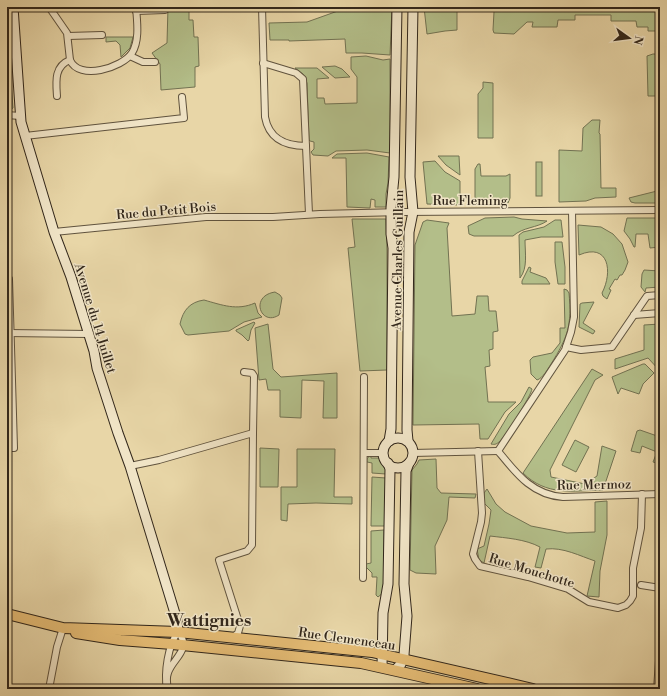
<svg xmlns="http://www.w3.org/2000/svg" width="667" height="696" viewBox="0 0 667 696" font-family="'Libre Bodoni',serif">
  <rect width="100%" height="100%" fill="#e8d6a7"/>
  <filter id="stains"><feTurbulence type="fractalNoise" baseFrequency=".005" numOctaves="4"/><feColorMatrix values="0 0 0 0 .2 0 0 0 0 .09 0 0 0 0 .02 0 0 0 .5 -.17"/></filter>
  <radialGradient id="worn" r=".72"><stop offset=".6" stop-color="#630" stop-opacity="0"/><stop offset="1" stop-color="#630" stop-opacity=".3"/></radialGradient>
  <g fill="#b3be89" stroke="#727252">
    <polygon points="168,7 189,7 189,20 193,20 194,37 198,37 199,66 195,67 195,87 161,90 160,64 152,53 167,43"/>
    <polygon points="349,7 392,7 390,55 362,53 346,53 345,39 289,41 289,40 270,40 269,23 307,22"/>
    <polygon points="424,7 457,7 457,30 445,31 427,34"/>
    <polygon points="496,7 660,7 660,31 648,31 648,27 637,27 636,21 611,21 611,15 575,15 575,20 558,20 557,27 532,27 533,22 527,22 514,34 494,33 493,30 494,12"/>
    <polygon points="7,31 13,108 10,110 7,110"/>
    <polygon points="106,37 133,37 130,48 121,57 120,45 116,41 106,42"/>
    <polygon points="653,54 660,54 660,96 648,96 647,56"/>
    <polygon points="366,56 383,60 390,59 390,153 367,150 336,151 328,156 313,155 311,152 314,149 314,142 310,141 309,140 307,83 303,74 295,68 317,68 329,78 317,79 317,98 324,98 325,104 357,103 357,77 351,69 351,57"/>
    <polygon points="335,66 342,69 350,77 335,78 322,67"/>
    <polygon points="483,82 493,83 493,138 478,138 478,94 483,88"/>
    <polygon points="592,120 600,120 599,133 600,134 601,188 616,188 616,197 595,198 586,201 559,202 559,150 582,151 583,128"/>
    <polygon points="367,153 389,157 388,183 386,194 386,207 375,207 375,200 371,199 370,208 347,207 346,158 332,158 337,154"/>
    <polygon points="438,156 459,156 460,175 446,165"/>
    <polygon points="435,161 445,172 460,181 460,205 427,204 423,162"/>
    <rect x="536" y="162" width="6" height="34"/>
    <polygon points="478,164 480,164 481,176 506,176 510,174 510,198 508,203 477,203 475,200 475,169"/>
    <polygon points="657,191 660,192 660,203 635,203 631,202 629,198"/>
    <path d="M514,217L522,219L547,221C537,228 523,227 513,236H474L469,234L468,226L485,218Z"/>
    <polygon points="627,218 660,218 660,247 650,248 648,234 636,234 635,247 634,247 630,239 624,231"/>
    <polygon points="352,219 386,219 387,250 387,370 360,371 348,248 355,247"/>
    <polygon points="427,220 449,223 447,228 452,316 475,314 477,296 488,296 489,311 496,311 498,331 493,332 493,349 489,350 490,366 485,367 488,402 516,402 505,412 488,439 480,439 479,424 413,425 415,245 423,222"/>
    <path d="M555,220H561L563,237H541L525,240C525,253 528,268 520,278L519,235L523,232L544,227Z"/>
    <path d="M578,225L601,227L613,234L622,244L628,262L625,270L622,275H620L617,280L615,279L609,289L611,290L607,299L603,296L602,293C613,272 609,242 579,255Z"/>
    <polygon points="555,242 562,242 565,267 565,284 558,284 555,262"/>
    <polygon points="529,267 531,268 530,272 546,278 550,284 522,284 522,281"/>
    <polygon points="644,270 660,271 660,287 646,288 645,292 641,287 642,274"/>
    <path d="M564,289L567,290L569,293C572,325 568,337 551,364C547,370 543,378 537,380L531,374L530,360L533,357L552,353L560,343V328H565Z"/>
    <path d="M275,292L280,295L282,298L279,315C261,327 249,296 275,292Z"/>
    <path d="M204,300C222,305 237,311 255,303L258,313L262,317L244,322L229,331L188,335L185,334L180,324C183,310 190,302 204,300Z"/>
    <polygon points="594,302 583,323 595,331 593,334 579,327 580,304 582,303"/>
    <polygon points="254,322 255,323 251,330 249,340 248,341 242,335 236,331 236,330"/>
    <polygon points="268,324 273,369 281,377 337,373 337,418 323,418 324,381 302,380 301,418 280,417 280,390 268,390 266,379 259,380 255,328"/>
    <polygon points="660,324 660,371 648,358 615,369 615,359 644,350 644,325"/>
    <polygon points="643,364 645,364 654,373 643,384 639,394 621,388 618,394 612,377"/>
    <path d="M592,369L603,375L595,380L550,470L551,477L585,484L597,476L602,446L616,451L603,490C572,491 546,496 523,473Z"/>
    <path d="M529,387L532,389C531,396 506,435 500,441C497,444 495,445 491,444L509,414L521,402Z"/>
    <polygon points="640,430 660,437 660,464 653,462 657,452 642,446 640,453 631,451 637,431"/>
    <polygon points="575,440 589,447 576,472 562,465"/>
    <polygon points="260,448 279,449 278,487 260,487"/>
    <polygon points="297,449 335,449 334,497 352,497 352,504 316,503 288,504 287,521 281,520 281,487 297,487"/>
    <path d="M371,455V458H379L386,470V474L372,473V463L367,462C366,459 368,457 371,455Z"/>
    <polygon points="436,459 437,488 441,493 476,494 475,498 449,497 447,520 435,546 436,574 416,573 410,570 412,470 417,464 419,460"/>
    <polygon points="372,477 386,478 385,526 371,526"/>
    <path d="M487,489L496,504L505,512L531,526L567,533L595,532V502L607,501V535L600,571L599,597L587,596L595,561C580,556 563,547 546,549L541,568L535,567L540,547C525,539 506,538 490,536L484,563L479,560L477,549L484,546L489,524L491,510L484,503V493Z"/>
    <polygon points="384,530 384,592 378,597 376,595 377,577 372,577 372,573 366,567 366,564 371,563 371,531"/>
  </g>
  <g fill="none" stroke-linecap="round" stroke-linejoin="round">
    <g stroke="#60533e" stroke-width="8">
      <g id="street">
        <path d="M49,7L67,33L70,60C79,81 122,68 132,53C140,40 137,21 136,7"/>
        <path d="M262,7L265,117C269,139 285,146 306,146"/>
        <polyline points="136,11 165,10"/>
        <polyline points="68,36 102,35"/>
        <polyline points="130,56 143,62 155,62"/>
        <polyline points="263,63 296,73 303,79 309,214"/>
        <path d="M57,96C56,82 54,66 70,60"/>
        <polyline points="7,115 20,116"/>
        <polyline points="25,136 184,118 182,97"/>
        <polyline points="54,232 206,217 273,217 320,214 402,212 660,210"/>
        <polyline points="7,279 9,279 14,448 7,448"/>
        <polyline points="634,315 660,313"/>
        <polyline points="7,333 89,334"/>
        <polyline points="566,347 581,350 612,347 647,296 660,295"/>
        <polyline points="244,372 252,373 254,376 253,433"/>
        <polyline points="478,451 482,513 481,522 473,554 475,559 480,566 528,577 568,589 589,602 618,608 626,605 630,601 633,596 633,568 641,528 642,494"/>
        <polyline points="498,451 565,350 571,332 574,317 572,211"/>
        <path d="M498,451C516,473 532,495 563,497L660,494"/>
        <polyline points="364,453 383,453"/>
        <polyline points="413,453 498,451"/>
        <polyline points="130,466 159,460 253,433 252,545 247,551 219,560 240,626 238,633 233,637"/>
        <polyline points="363,578 364,377"/>
        <polyline points="641,585 660,588"/>
        <polyline points="49,689 57,647 63,628"/>
        <path d="M167,689C164,673 168,645 178,632C193,649 172,659 168,673C166,678 167,684 168,689"/>
        <polyline points="657,689 660,647"/>
      </g>
    </g>
    <g stroke="#32271b" stroke-width="11">
      <g id="secondary">
        <polyline points="13,7 21,122 54,232 71,277 94,351 97,368 118,433 130,466 177,620 178,632"/>
        <circle cx="398" cy="453" r="15"/>
        <polyline points="389,441 391,429 393,248 391,234 391,208 394,177 397,7"/>
        <polyline points="408,441 407,430 409,232 413,212 410,177 413,7"/>
        <polyline points="382,667 383,613 388,584 390,469 388,463"/>
        <polyline points="395,670 401,664 404,655 407,616 404,584 406,471 409,463"/>
      </g>
    </g>
    <g stroke="#32271b" stroke-width="12">
      <g id="primary">
        <polyline points="7,614 63,628 178,632 372,652 533,689"/>
        <polyline points="76,633 120,640 172,644 361,663 477,689"/>
      </g>
    </g>
    <use href="#street" stroke="#f0e4c6" stroke-width="6"/>
    <use href="#secondary" stroke="#f0e4c6" stroke-width="9"/>
    <use href="#primary" stroke="#e4bb74" stroke-width="10"/>
  </g>
  <g text-anchor="middle" stroke-width="3" stroke-linejoin="round" paint-order="stroke">
    <g font-size="13" fill="#32271b" stroke="#f0e4c6">
      <text x="470" y="205">Rue Fleming</text>
      <text transform="translate(166 210) rotate(-5)" y="5">Rue du Petit Bois</text>
      <text transform="translate(397 260) rotate(-89)" y="5">Avenue Charles Guillain</text>
      <text transform="translate(96 318) rotate(73)" y="5">Avenue du 14 Juillet</text>
      <text transform="translate(594 484) rotate(-1)" y="5">Rue Mermoz</text>
      <text transform="translate(532 570) rotate(17)" y="5">Rue Mouchotte</text>
      <text transform="translate(347 638) rotate(8)" y="5">Rue Clemenceau</text>
    </g>
    <g font-size="17" font-weight="bold" fill="#32271b" stroke="#f0e4c6">
      <text x="209" y="626">Wattignies</text>
    </g>
  </g>
  <rect width="667" height="696" fill="none" stroke="#e8d6a7" stroke-width="24"/>
  <rect x="8" y="8" width="651" height="680" fill="none" stroke="#32271b" stroke-width="2"/>
  <rect x="12" y="12" width="643" height="672" fill="none" stroke="#32271b"/>
  <g transform="translate(629 38) rotate(104)" stroke="#f0e4c6" stroke-width="3" paint-order="stroke">
  <path d="M0-3L7 15L0 10L-7 15Z" fill="#32271b"/>
  <text y="-6" font-size="11" font-weight="bold" text-anchor="middle" fill="#32271b">N</text>
  </g>
  <rect width="100%" height="100%" filter="url(#stains)"/>
  <rect width="100%" height="100%" fill="url(#worn)"/>
</svg>
